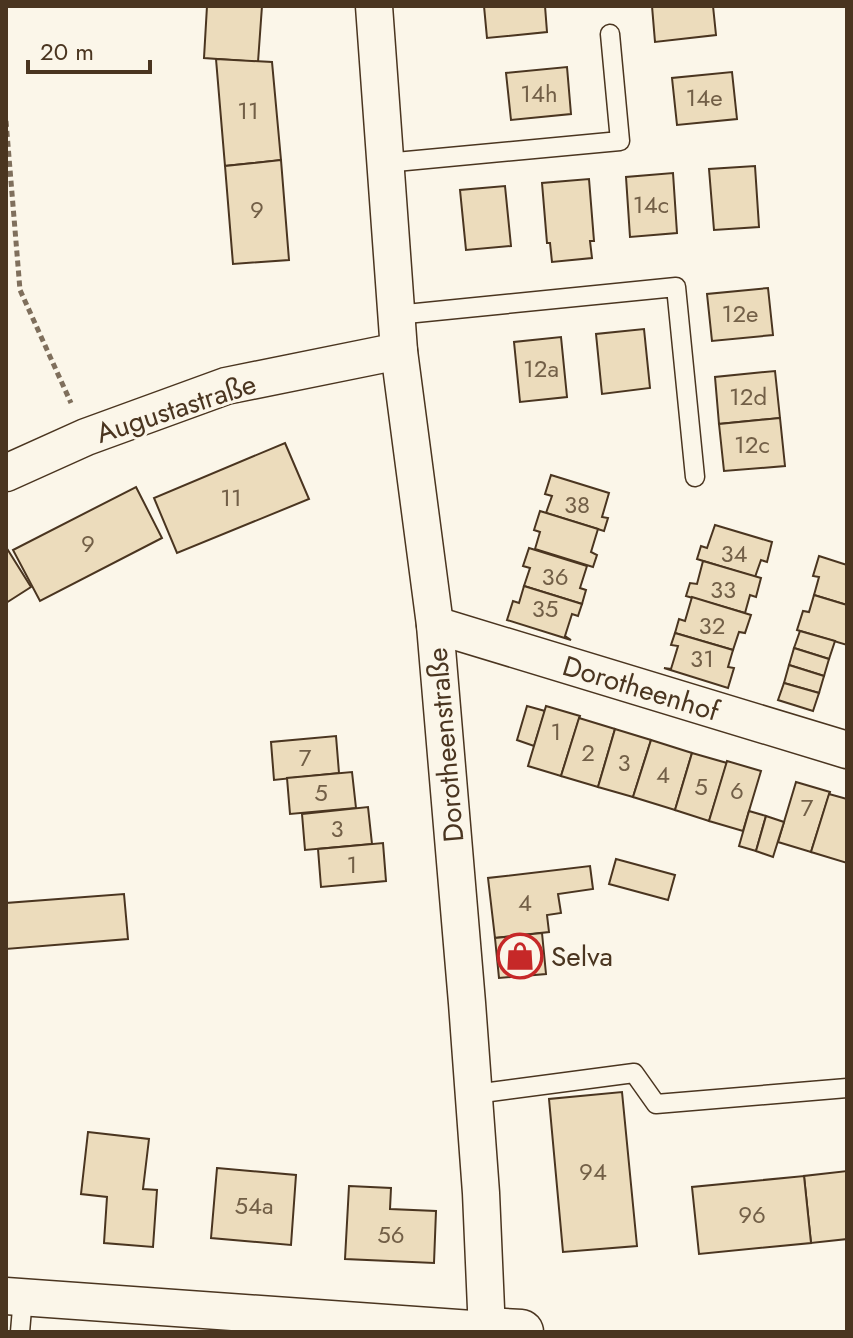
<svg xmlns="http://www.w3.org/2000/svg" width="853" height="1338" viewBox="0 0 853 1338" font-family="Jost,sans-serif">
  <rect width="100%" height="100%" fill="#fbf6e9"/>
  <g fill="#ecdcbc" stroke="#4a3520" stroke-width="2">
    <polygon points="207,6 262,6 258,62 204,58"/>
    <polygon points="484,6 545,6 547,32 487,38"/>
    <polygon points="652,6 713,6 716,35 655,42"/>
    <polygon points="216,59 272,62 281,160 225,166"/>
    <polygon points="567,67 571,114 511,120 506,73"/>
    <polygon points="732,72 737,119 677,125 672,78"/>
    <polygon points="281,160 289,260 233,264 225,166"/>
    <polygon points="755,166 759,227 714,230 709,169"/>
    <polygon points="673,173 677,233 630,237 626,177"/>
    <polygon points="589,179 594,241 590,241 592,258 552,262 550,243 547,243 542,183"/>
    <polygon points="505,186 511,246 466,250 460,190"/>
    <polygon points="768,288 773,335 712,341 707,294"/>
    <polygon points="644,329 650,388 602,394 596,334"/>
    <polygon points="561,337 567,397 520,402 514,342"/>
    <polygon points="775,371 780,418 719,424 715,377"/>
    <polygon points="780,418 785,466 724,471 719,424"/>
    <polygon points="285,443 309,499 177,553 154,498"/>
    <polygon points="551,475 609,493 602,517 608,518 604,531 546,513 552,496 545,494"/>
    <polygon points="136,487 162,538 40,601 13,550"/>
    <polygon points="540,511 598,529 591,552 597,555 593,567 535,549 540,532 534,530"/>
    <polygon points="715,525 772,542 767,562 761,560 755,577 697,559 701,546 707,548"/>
    <polygon points="6,547 31,587 6,603"/>
    <polygon points="529,548 587,566 580,588 586,590 582,604 524,586 530,568 523,566"/>
    <polygon points="819,556 847,565 847,605 814,595 819,577 813,576"/>
    <polygon points="703,561 761,578 756,597 750,595 745,613 686,596 690,583 697,584"/>
    <polygon points="524,586 582,604 578,616 572,614 565,636 571,640 507,620 513,601 519,603"/>
    <polygon points="814,595 847,605 847,645 797,630 803,611 809,612"/>
    <polygon points="692,597 751,615 745,633 739,632 733,650 675,633 679,619 685,621"/>
    <polygon points="800,631 835,641 829,659 794,648"/>
    <polygon points="675,633 733,650 728,667 734,668 728,688 664,668 671,669 678,646 671,645"/>
    <polygon points="794,648 829,659 824,676 789,665"/>
    <polygon points="789,665 824,676 819,693 784,683"/>
    <polygon points="784,683 819,693 813,711 778,700"/>
    <polygon points="527,706 545,711 534,746 517,740"/>
    <polygon points="546,706 580,716 561,776 528,766"/>
    <polygon points="579,718 615,729 598,787 561,776"/>
    <polygon points="615,729 651,740 633,797 598,787"/>
    <polygon points="336,736 339,773 274,780 271,742"/>
    <polygon points="651,740 692,753 675,810 633,797"/>
    <polygon points="692,753 727,763 709,821 675,810"/>
    <polygon points="727,761 761,771 743,831 709,821"/>
    <polygon points="352,772 356,808 290,814 287,778"/>
    <polygon points="796,782 830,792 811,852 778,842"/>
    <polygon points="829,794 847,799 847,863 811,852"/>
    <polygon points="368,807 372,844 305,850 302,814"/>
    <polygon points="749,811 766,816 756,851 739,846"/>
    <polygon points="766,816 784,822 773,857 756,851"/>
    <polygon points="383,843 386,881 321,887 318,849"/>
    <polygon points="616,859 675,875 668,900 609,884"/>
    <polygon points="590,866 593,889 558,894 561,913 547,915 549,932 495,938 488,878"/>
    <polygon points="124,894 128,939 6,949 6,903"/>
    <polygon points="542,933 546,974 499,978 495,938"/>
    <polygon points="622,1092 637,1246 563,1252 549,1099"/>
    <polygon points="88,1132 149,1139 143,1189 157,1190 153,1247 104,1243 107,1197 81,1194"/>
    <polygon points="217,1168 296,1175 291,1245 211,1238"/>
    <polygon points="847,1171 847,1239 811,1243 804,1176"/>
    <polygon points="804,1176 811,1243 699,1254 692,1187"/>
    <polygon points="349,1186 391,1188 390,1209 436,1211 434,1263 345,1259"/>
  </g>
  <g fill="none" stroke-linecap="round" stroke-linejoin="round">
    <g stroke="#4a3520" stroke-width="21">
      <g id="lane">
        <polyline points="385,163 620,141 610,34"/>
        <polyline points="396,315 676,287 695,477"/>
        <polyline points="475,1094 634,1073 656,1104 847,1088"/>
        <polyline points="20,1332 23,1297"/>
      </g>
    </g>
    <g stroke="#4a3520" stroke-width="39">
      <g id="street">
        <polyline points="374,6 399,351 435,625 467,1003 481,1193 487,1332"/>
        <polyline points="6,473 86,437 226,386 399,351"/>
        <polyline points="435,625 847,750"/>
        <polyline points="6,1296 486,1330"/>
      </g>
    </g>
    <g stroke="#4a3520" stroke-width="47">
      <polyline id="secondary" points="486,1330 521,1332"/>
    </g>
    <polyline stroke="#7f6f5c" stroke-width="5" stroke-dasharray="6 4" stroke-linecap="butt" points="6,121 20,290 71,403"/>
    <use href="#lane" stroke="#fbf6e9" stroke-width="18"/>
    <use href="#street" stroke="#fbf6e9" stroke-width="36"/>
    <use href="#secondary" stroke="#fbf6e9" stroke-width="44"/>
  </g>
  <defs>
    <g id="shop-ring" transform="scale(2.3)"><circle r="9.5" fill="#fbf6e9" stroke="#c62828" stroke-width="1.5"/><path d="M-5-2.5h2.3a2.7 3.5 0 0 1 5.4 0H5L5.5 6h-11ZM-1.5-2.5h3a1.5 2.3 0 0 0-3 0Z" fill="#c62828"/></g>
  </defs>
  <g fill-rule="evenodd">
    <use href="#shop-ring" x="520" y="956"/>
  </g>
  <g text-anchor="middle" stroke-width="6" stroke-linejoin="round" paint-order="stroke">
    <g font-size="24" fill="#725f47">
      <text x="539" y="102">14h</text>
      <text x="704" y="106">14e</text>
      <text x="248" y="119">11</text>
      <text x="651" y="213">14c</text>
      <text x="257" y="218">9</text>
      <text x="740" y="322">12e</text>
      <text x="541" y="377">12a</text>
      <text x="748" y="405">12d</text>
      <text x="752" y="453">12c</text>
      <text x="231" y="506">11</text>
      <text x="577" y="513">38</text>
      <text x="88" y="552">9</text>
      <text x="734" y="562">34</text>
      <text x="555" y="585">36</text>
      <text x="723" y="598">33</text>
      <text x="545" y="617">35</text>
      <text x="712" y="634">32</text>
      <text x="702" y="667">31</text>
      <text x="556" y="740">1</text>
      <text x="588" y="761">2</text>
      <text x="305" y="766">7</text>
      <text x="624" y="771">3</text>
      <text x="663" y="783">4</text>
      <text x="701" y="795">5</text>
      <text x="737" y="799">6</text>
      <text x="321" y="801">5</text>
      <text x="807" y="816">7</text>
      <text x="337" y="837">3</text>
      <text x="352" y="873">1</text>
      <text x="525" y="911">4</text>
      <text x="593" y="1180">94</text>
      <text x="254" y="1214">54a</text>
      <text x="752" y="1223">96</text>
      <text x="391" y="1243">56</text>
    </g>
    <g font-size="28" fill="#4a3520" stroke="#fbf6e9">
      <text transform="translate(176 408) rotate(-18)" y="10">Augustastraße</text>
      <text transform="translate(641 688) rotate(17)" y="10">Dorotheenhof</text>
      <text transform="translate(445 745) rotate(-95)" y="10">Dorotheenstraße</text>
    </g>
    <g font-size="28" fill="#4a3520" stroke="#fbf6e9" text-anchor="start">
      <text x="551" y="966">Selva</text>
    </g>
  </g>
  <rect width="853" height="1338" fill="none" stroke="#4a3520" stroke-width="16"/>
  <path d="M28 60v12h122v-12" fill="none" stroke="#4a3520" stroke-width="4"/>
  <text x="40" y="60" font-size="24" fill="#4a3520" stroke="#fbf6e9" stroke-width="6" paint-order="stroke">20 m</text>
</svg>
